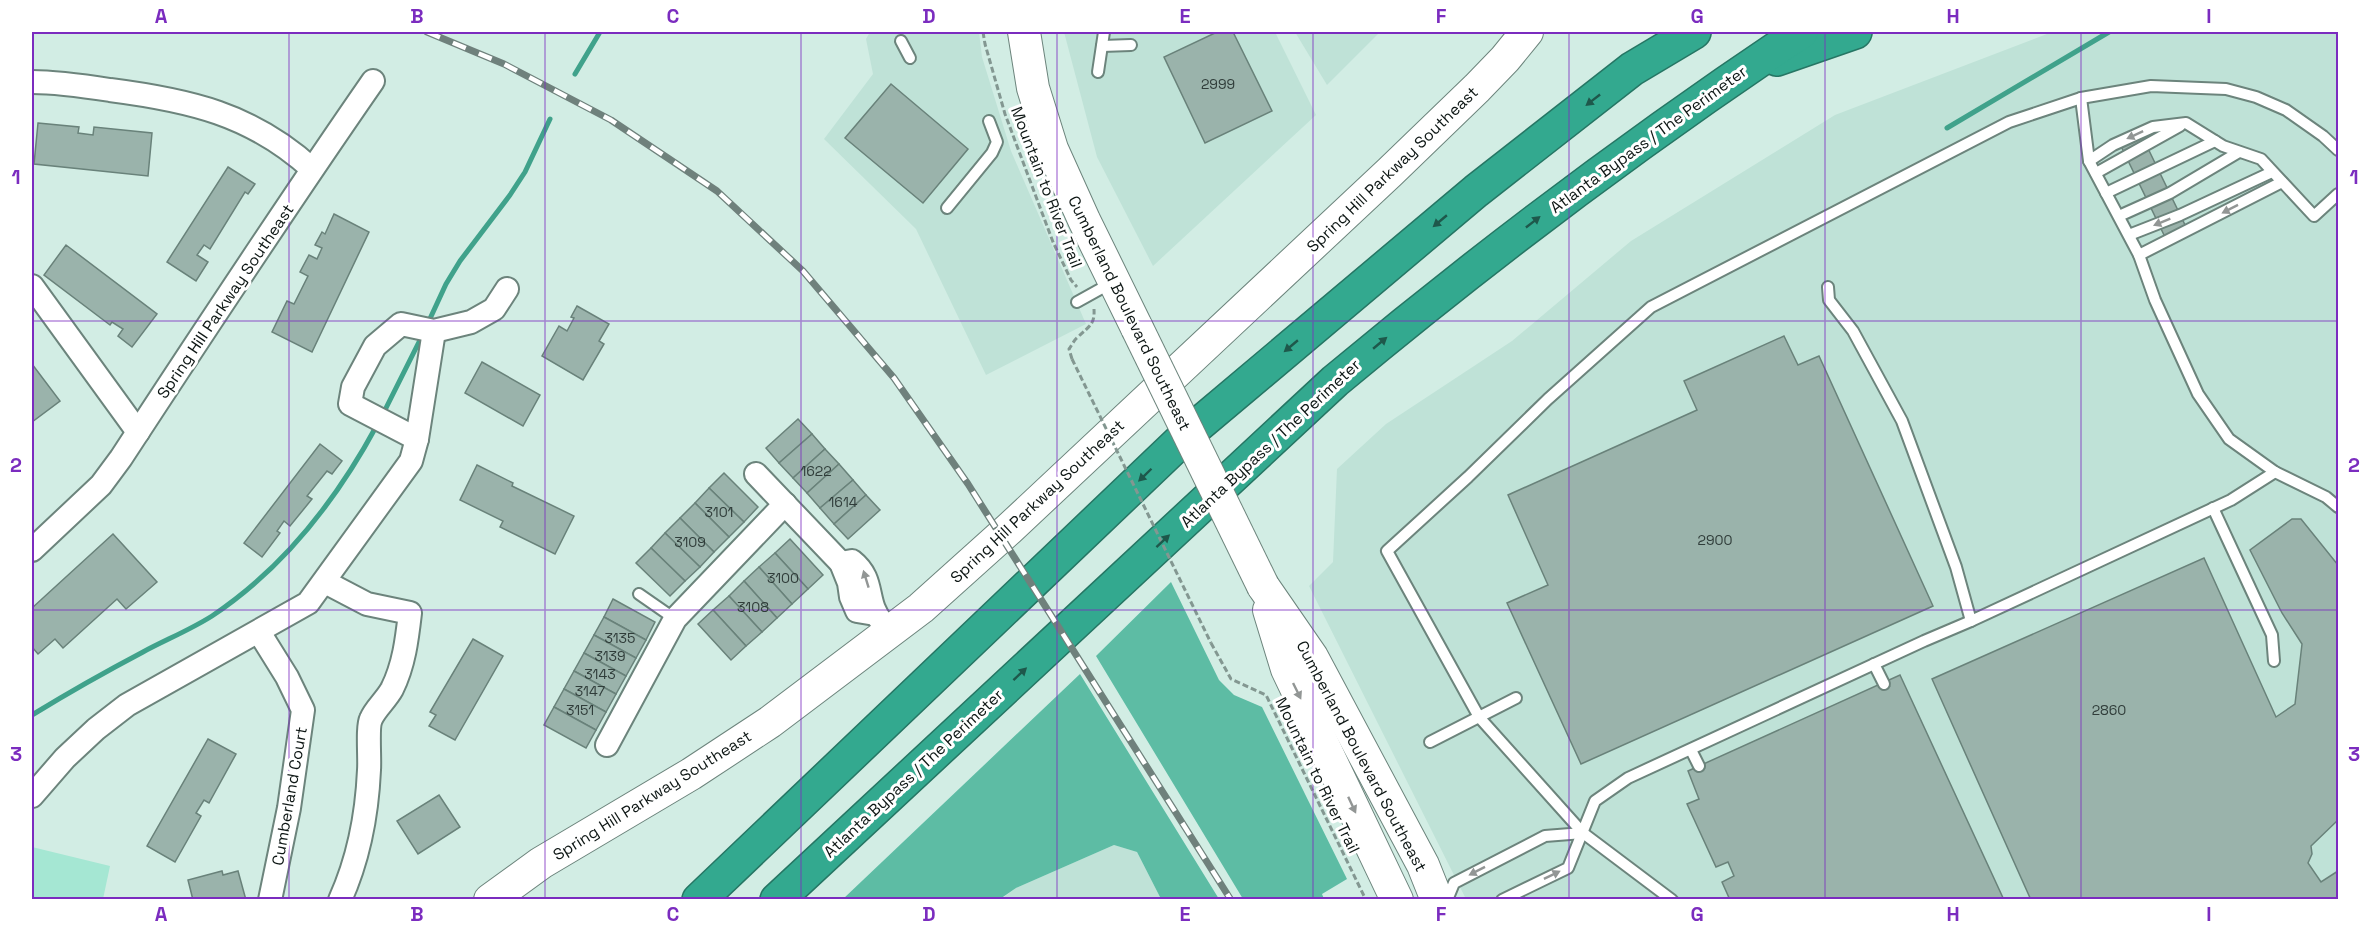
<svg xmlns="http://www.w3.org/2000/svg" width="2370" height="931" viewBox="0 0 2370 931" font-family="'Space Grotesk',sans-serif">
  <rect width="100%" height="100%" fill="#d2ede4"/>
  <g fill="#bfe2d7">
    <polygon points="870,32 979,32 982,57 1011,151 1086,324 986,375 916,229 824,139 873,74 866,39"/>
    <polygon points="1064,32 1275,32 1316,115 1153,266 1097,157"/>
    <polygon points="1295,32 1380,32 1327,85"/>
    <polygon points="2052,32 2338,32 2338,899 1466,899 1309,586 1333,562 1337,469 1386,424 1512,341 1631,241 1835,115"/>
    <polygon points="1114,845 1137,852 1161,899 1000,900 1016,888"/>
  </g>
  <polygon fill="#a5e7d3" points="32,847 110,866 103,899 32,899"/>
  <g fill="#5dbca4">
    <polygon points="1171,582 1219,680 1234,695 1262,707 1347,879 1322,894 1324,899 1243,899 1096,656"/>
    <polygon points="1080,674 1219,899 1161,899 1137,852 1114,845 1016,888 1000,899 843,899"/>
  </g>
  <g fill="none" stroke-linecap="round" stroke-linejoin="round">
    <g stroke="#40a28b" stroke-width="5">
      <polyline points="575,74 600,32"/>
      <polyline points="1947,128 2109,32"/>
      <polyline points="428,323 446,284 460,261 510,195 525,172 550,119"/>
      <polyline points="383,414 423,334"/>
      <path d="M32,715C68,693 105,672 143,652C165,640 190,630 212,616C284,568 336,501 377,425"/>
    </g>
  </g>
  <g fill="#9ab3ab" stroke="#69827a" stroke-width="1.5">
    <polygon points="1217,32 1233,32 1272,111 1205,143 1164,57"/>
    <polygon points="891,84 968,149 923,203 845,138"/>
    <polygon points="38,123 79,127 78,133 93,135 94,127 152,133 148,176 34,164"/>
    <polygon points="2141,134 2186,227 2165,237 2120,144"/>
    <polygon points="228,167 255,184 248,194 245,192 210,249 204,245 197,255 208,262 196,281 167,262"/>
    <polygon points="334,214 369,232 312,352 272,332 287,301 294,304 308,276 300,272 309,255 317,259 322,248 315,245 322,232 325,234"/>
    <polygon points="66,245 157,314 132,347 118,336 123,329 112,322 110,325 44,275"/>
    <polygon points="577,306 609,324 599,341 604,344 583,380 542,356 559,326 567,331 574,318 571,317"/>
    <polygon points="1784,336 1798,365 1819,356 1933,606 1581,764 1507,603 1548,585 1508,495 1697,410 1684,381"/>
    <polygon points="482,362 540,395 523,426 465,393"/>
    <polygon points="32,364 60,401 32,422"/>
    <polygon points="798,419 812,434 779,463 766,448"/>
    <polygon points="812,434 825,449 793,478 779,463"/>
    <polygon points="320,444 342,461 332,474 327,471 307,496 312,499 290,526 284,521 277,531 280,533 262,557 244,543"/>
    <polygon points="825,449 839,464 807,493 793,478"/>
    <polygon points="839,464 853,480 820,508 807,493"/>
    <polygon points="477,465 513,483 512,486 574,516 555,554 500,527 503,521 460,500"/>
    <polygon points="724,473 758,507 744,522 709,488"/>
    <polygon points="853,480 866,495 834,524 820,508"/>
    <polygon points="709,488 744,522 729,537 695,503"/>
    <polygon points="866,495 880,510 848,539 834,524"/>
    <polygon points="695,503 729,537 714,552 680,518"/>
    <polygon points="680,518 714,552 700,567 665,533"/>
    <polygon points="2292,519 2301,519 2338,565 2338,820 2311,846 2312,854 2308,863 2321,882 2338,871 2338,900 2031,900 1932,679 2204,558 2276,717 2295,704 2302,644 2282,613 2250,550"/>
    <polygon points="665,533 700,567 685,581 651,548"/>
    <polygon points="113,534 157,582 126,609 117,599 63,648 55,639 38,654 32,647 32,608"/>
    <polygon points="790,539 823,575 808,589 775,553"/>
    <polygon points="651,548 685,581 670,596 636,563"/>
    <polygon points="775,553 808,589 792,604 759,567"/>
    <polygon points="759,567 792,604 777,618 744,581"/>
    <polygon points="744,581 777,618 762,632 729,596"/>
    <polygon points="729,596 762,632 746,646 713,610"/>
    <polygon points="613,599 655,622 646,640 604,617"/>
    <polygon points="713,610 746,646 731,660 698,624"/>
    <polygon points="604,617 646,640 636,658 594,635"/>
    <polygon points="594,635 636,658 626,676 584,653"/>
    <polygon points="473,639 503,656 455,740 429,726 436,715 430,712"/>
    <polygon points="584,653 626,676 616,694 574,671"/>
    <polygon points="574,671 616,694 606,712 564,689"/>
    <polygon points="1900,675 2004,900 1730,900 1722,882 1734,876 1728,862 1716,867 1687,804 1699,799 1688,771"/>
    <polygon points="564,689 606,712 596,730 554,707"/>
    <polygon points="554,707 596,730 586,748 544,725"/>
    <polygon points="208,739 236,754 209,803 204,800 196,813 201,816 175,862 147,846"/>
    <polygon points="439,795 460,827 418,854 397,821"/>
    <polygon points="222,871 223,875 238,871 246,900 193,900 188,880"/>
  </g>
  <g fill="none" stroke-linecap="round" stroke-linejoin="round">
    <g stroke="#6c847c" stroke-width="14">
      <g id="lane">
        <polyline points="901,41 910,58"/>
        <polyline points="1102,46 1131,45"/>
        <polyline points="1098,72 1104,32"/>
        <polyline points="2081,98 2089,161 2139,255 2155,300 2198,394 2229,439 2275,472 2326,497 2338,507"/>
        <polyline points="2089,161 2113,145 2153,127 2186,123 2223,146 2261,159 2314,216 2338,194"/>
        <polyline points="2096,173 2180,126"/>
        <polyline points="2106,193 2215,141"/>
        <polyline points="947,208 992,153 997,142 989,121"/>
        <polyline points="2119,216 2170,193 2239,152"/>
        <polyline points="2129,235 2180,215 2272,172"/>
        <polyline points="2139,255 2282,182"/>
        <polyline points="1828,287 1829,300 1853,331 1902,421 1956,567 1971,621 2231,500 2275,472"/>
        <polyline points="1077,302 1113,282"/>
        <polyline points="2213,508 2272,635 2274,661"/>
        <polyline points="639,594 675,619"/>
        <polyline points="1874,664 1884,684"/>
        <polyline points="1430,742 1516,698"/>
        <polyline points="1691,750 1699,766"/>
        <polyline points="1447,900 1454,883 1545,836 1583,833"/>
        <polyline points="1502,900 1568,868 1595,801 1628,778 1924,641 1971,621"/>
        <polyline points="1672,900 1583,833 1479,717 1387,551 1468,477 1548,399 1651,307 2009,122 2081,98 2151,86 2226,89 2256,97 2286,110 2323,136 2338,150"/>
      </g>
    </g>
    <g stroke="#6c847c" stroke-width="26">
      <g id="street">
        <path d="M32,82C58,82 84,86 110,90C188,100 252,114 312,169"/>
        <polyline points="32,286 138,432"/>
        <polyline points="417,439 350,404 353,387 375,346 401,324 434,331 471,322 494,309 507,289"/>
        <polyline points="756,474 841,563 849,583 851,597 857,611 875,614"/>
        <path d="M32,550L101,485L121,458C204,331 287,205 373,81"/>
        <path d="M841,563L852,561C876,580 864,602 882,622"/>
        <path d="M325,582L367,604L410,613C407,639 404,665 392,689C386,700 375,709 371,719C367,727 370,759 369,770C367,815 359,858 340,900"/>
        <polyline points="259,632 287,677 303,710 289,808 270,900"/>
        <polyline points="607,745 675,619 785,504"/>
        <polyline points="32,796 65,758 96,729 127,705 308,603 411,461 417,439 434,331"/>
      </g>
    </g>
    <g stroke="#6c847c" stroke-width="34">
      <g id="secondary">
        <polyline points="1024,32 1033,88 1052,149 1084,220 1137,328"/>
        <polyline points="1263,586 1312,657 1423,865 1437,900"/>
        <polyline points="1269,610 1287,669 1397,900"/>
        <polyline points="490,900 541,863 691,774 770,722 921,608 1009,529 1390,172 1477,88 1505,59 1527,32"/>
      </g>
    </g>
    <g stroke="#267664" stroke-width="36">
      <g id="highway">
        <polyline points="1777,59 1855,32"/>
        <polyline points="699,900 1192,430 1476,191 1632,69 1694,32"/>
        <path d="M777,900L1335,381C1485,256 1639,140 1801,32"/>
      </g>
    </g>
    <g stroke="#839791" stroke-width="3" stroke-dasharray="6 3" stroke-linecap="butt">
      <polyline points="983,32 985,44 1005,114 1053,242 1071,280 1077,287"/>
      <path d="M1072,359L1069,349C1072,345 1074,340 1078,337C1089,326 1095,325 1094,309"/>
      <polyline points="1211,643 1231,679 1266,695 1366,900"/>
    </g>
    <use href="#lane" stroke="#fff" stroke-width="10"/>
    <use href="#street" stroke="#fff" stroke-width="22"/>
    <use href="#secondary" stroke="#fff" stroke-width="32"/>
    <use href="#highway" stroke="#33a98f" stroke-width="33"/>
    <g stroke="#6f817c" stroke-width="7">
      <polyline id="rail" points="427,32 504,64 611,120 717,191 803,271 894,378 968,484 1231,900"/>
    </g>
    <use href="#rail" stroke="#fff" stroke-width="4.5" stroke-dasharray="14" stroke-linecap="butt"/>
    <g stroke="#6c847c" stroke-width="34" stroke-linecap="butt">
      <polyline id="secondary-bridge" points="1137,328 1263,586"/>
    </g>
    <polyline stroke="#839791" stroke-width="3" stroke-dasharray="6 3" stroke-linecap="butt" points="1072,359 1211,643"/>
    <use href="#secondary-bridge" stroke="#fff" stroke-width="32"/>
  </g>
  <defs><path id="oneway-solid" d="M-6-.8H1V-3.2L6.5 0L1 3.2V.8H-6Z" transform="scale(1.5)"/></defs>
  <g fill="#1e584b">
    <use href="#oneway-solid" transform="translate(1593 100) rotate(142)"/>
    <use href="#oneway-solid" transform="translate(1440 221) rotate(140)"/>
    <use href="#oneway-solid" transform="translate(1533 222) rotate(-38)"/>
    <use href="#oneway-solid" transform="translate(1380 343) rotate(-40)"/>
    <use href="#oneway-solid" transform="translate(1291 346) rotate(140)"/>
    <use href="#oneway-solid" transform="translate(1145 475) rotate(136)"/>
    <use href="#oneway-solid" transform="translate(1163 541) rotate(-43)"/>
    <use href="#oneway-solid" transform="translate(1020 674) rotate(-43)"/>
  </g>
  <g fill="#929695">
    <use href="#oneway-solid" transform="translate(2135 135) rotate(155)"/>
    <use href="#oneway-solid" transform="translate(2230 209) rotate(153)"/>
    <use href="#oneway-solid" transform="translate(2162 222) rotate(158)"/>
    <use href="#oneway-solid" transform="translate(866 579) rotate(-107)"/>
    <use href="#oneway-solid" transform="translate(1297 691) rotate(64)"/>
    <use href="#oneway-solid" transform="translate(1352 805) rotate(65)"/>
    <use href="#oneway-solid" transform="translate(1477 871) rotate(153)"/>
    <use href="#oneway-solid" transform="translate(1552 875) rotate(-26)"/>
  </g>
  <path fill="none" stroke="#7b2cbf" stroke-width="1.5" stroke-opacity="0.55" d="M289,32V900M545,32V900M801,32V900M1057,32V900M1313,32V900M1569,32V900M1825,32V900M2081,32V900M32,321H2338M32,610H2338"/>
  <g text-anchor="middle" stroke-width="6" stroke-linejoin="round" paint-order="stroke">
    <g font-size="14" fill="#303d3a">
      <text x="1218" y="89">2999</text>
      <text x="816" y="476">1622</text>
      <text x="843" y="507">1614</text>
      <text x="719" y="517">3101</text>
      <text x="1715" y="545">2900</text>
      <text x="690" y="547">3109</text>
      <text x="783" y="583">3100</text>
      <text x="753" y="612">3108</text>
      <text x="620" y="643">3135</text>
      <text x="610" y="661">3139</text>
      <text x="600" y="679">3143</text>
      <text x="590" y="696">3147</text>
      <text x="580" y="715">3151</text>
      <text x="2109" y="715">2860</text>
    </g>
    <g font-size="16" fill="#0d1614" stroke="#fff">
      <text transform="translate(1648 139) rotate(-36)" y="6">Atlanta Bypass / The Perimeter</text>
      <text transform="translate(1392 169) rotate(-44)" y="6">Spring Hill Parkway Southeast</text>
      <text transform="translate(1047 187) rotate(69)" y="6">Mountain to River Trail</text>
      <text transform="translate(225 301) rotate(-56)" y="6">Spring Hill Parkway Southeast</text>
      <text transform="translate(1130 313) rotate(64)" y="6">Cumberland Boulevard Southeast</text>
      <text transform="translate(1270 443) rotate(-43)" y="6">Atlanta Bypass / The Perimeter</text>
      <text transform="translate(1037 501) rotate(-43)" y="6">Spring Hill Parkway Southeast</text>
      <text transform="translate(1362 756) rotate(62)" y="6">Cumberland Boulevard Southeast</text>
      <text transform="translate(913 773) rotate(-43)" y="6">Atlanta Bypass / The Perimeter</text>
      <text transform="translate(1318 775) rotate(64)" y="6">Mountain to River Trail</text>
      <text transform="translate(652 795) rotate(-32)" y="6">Spring Hill Parkway Southeast</text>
      <text transform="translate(289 796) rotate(-80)" y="6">Cumberland Court</text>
    </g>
  </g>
  <rect width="2370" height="931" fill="none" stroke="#ffffff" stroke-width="66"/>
  <rect x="33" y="33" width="2304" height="865" fill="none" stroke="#7b2cbf" stroke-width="2"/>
  <g font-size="20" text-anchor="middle" font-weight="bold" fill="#7b2cbf">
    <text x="161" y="23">A</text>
    <text x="417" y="23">B</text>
    <text x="673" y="23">C</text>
    <text x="929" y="23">D</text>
    <text x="1185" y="23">E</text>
    <text x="1441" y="23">F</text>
    <text x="1697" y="23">G</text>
    <text x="1953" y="23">H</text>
    <text x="2209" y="23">I</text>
    <text x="16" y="184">1</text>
    <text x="2354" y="184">1</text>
    <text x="16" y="472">2</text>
    <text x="2354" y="472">2</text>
    <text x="16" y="761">3</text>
    <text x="2354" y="761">3</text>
    <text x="161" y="921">A</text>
    <text x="417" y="921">B</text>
    <text x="673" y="921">C</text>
    <text x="929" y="921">D</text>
    <text x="1185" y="921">E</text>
    <text x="1441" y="921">F</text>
    <text x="1697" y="921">G</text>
    <text x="1953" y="921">H</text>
    <text x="2209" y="921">I</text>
  </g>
</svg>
